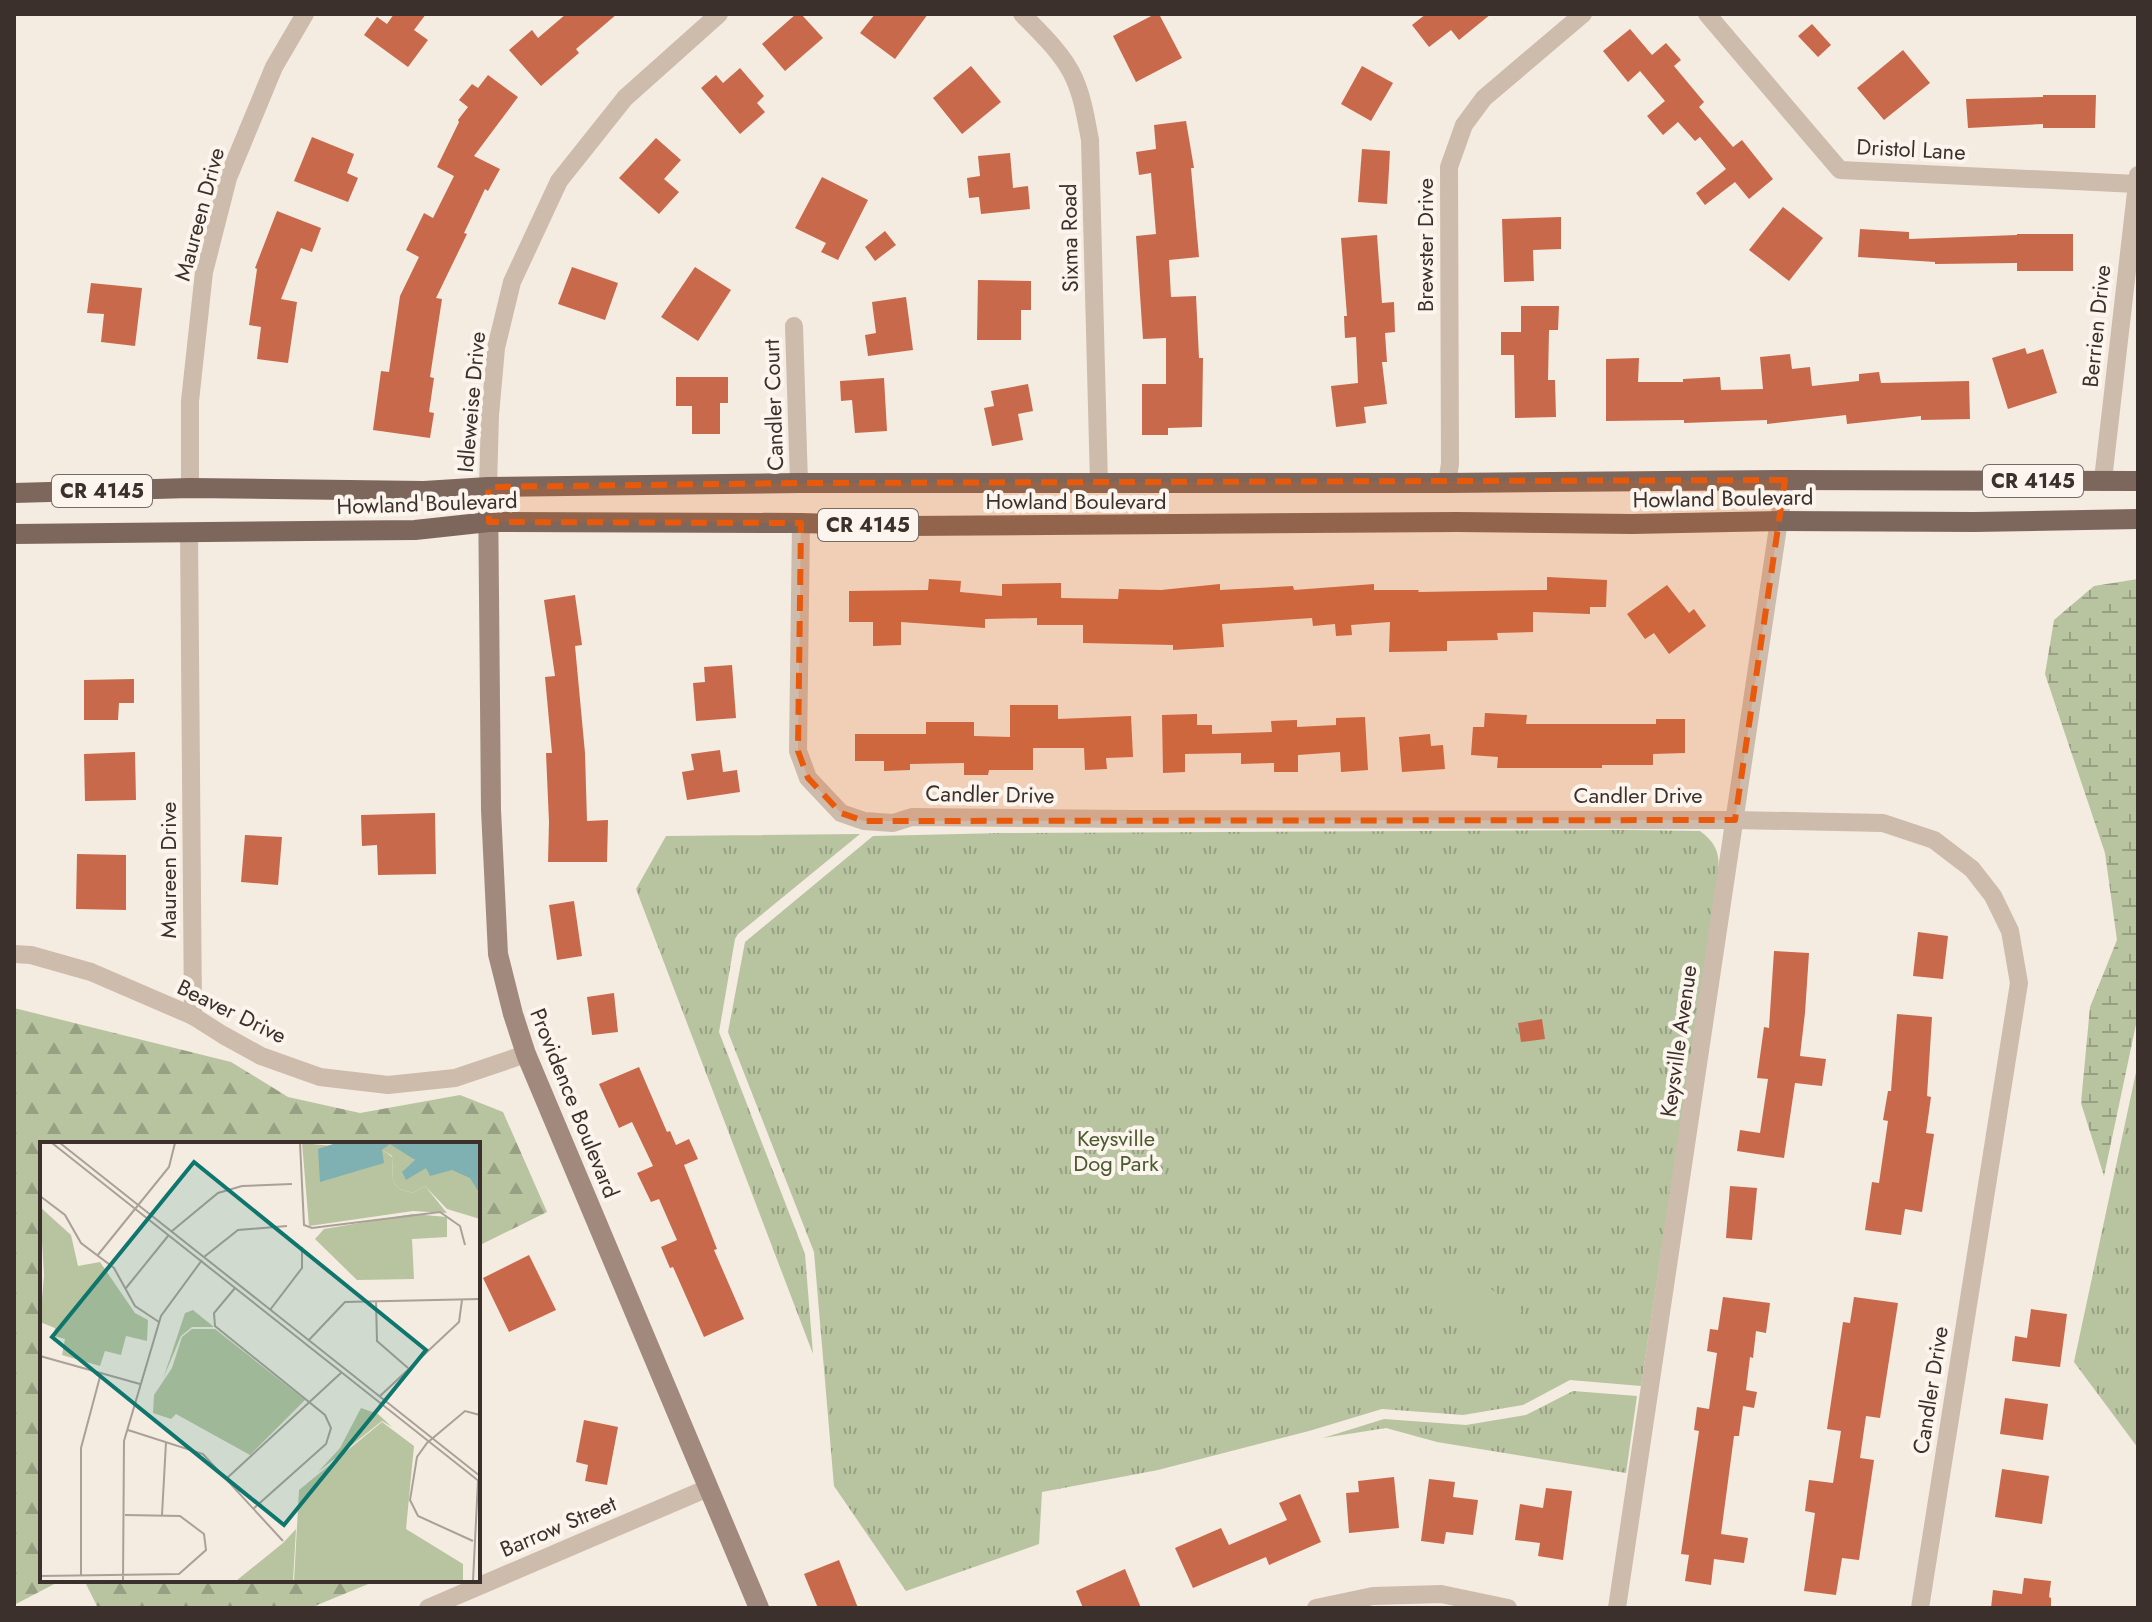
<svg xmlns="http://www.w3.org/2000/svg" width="2152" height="1622" viewBox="0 0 2152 1622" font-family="Jost,sans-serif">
  <defs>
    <pattern id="forest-firs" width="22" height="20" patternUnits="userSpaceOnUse" patternTransform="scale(2)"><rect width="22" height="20" fill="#b8c4a0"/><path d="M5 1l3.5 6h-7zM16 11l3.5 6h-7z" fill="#97a083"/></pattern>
    <pattern id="wetland-marsh" width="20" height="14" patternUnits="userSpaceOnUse" patternTransform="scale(2)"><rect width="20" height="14" fill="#b8c4a0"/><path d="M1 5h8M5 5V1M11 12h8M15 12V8" fill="none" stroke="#97a083"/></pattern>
    <pattern id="park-tufts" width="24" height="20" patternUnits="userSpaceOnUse" patternTransform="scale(2)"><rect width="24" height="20" fill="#b8c4a0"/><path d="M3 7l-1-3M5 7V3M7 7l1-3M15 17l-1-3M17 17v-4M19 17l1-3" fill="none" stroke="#97a083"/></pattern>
  </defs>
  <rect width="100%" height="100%" fill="#f4ebe1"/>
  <g fill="url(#forest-firs)">
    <polygon points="14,1008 231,1062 288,1097 360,1113 460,1095 503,1112 547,1212 478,1246 478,1144 42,1144 42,1580 62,1580 14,1605"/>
    <polygon points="84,1580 378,1580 310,1608 98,1608"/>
  </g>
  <polygon fill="url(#wetland-marsh)" points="2138,579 2138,1015 2104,1176 2081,1103 2090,1007 2117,940 2105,853 2045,674 2054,620 2094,586"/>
  <g fill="url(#park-tufts)">
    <path d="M1627,830L1700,831C1724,849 1719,863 1716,890L1641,1386L1570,1380L1523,1405L1463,1415L1382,1409L1309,1431L1158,1470L1042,1492L1039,1544L906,1591L834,1486L814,1252L728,1032L745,942L873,836L1004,833Z"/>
    <polygon points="860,834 738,934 735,939 719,1032 805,1254 813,1354 636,889 666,836"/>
    <polygon points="2138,1063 2138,1448 2074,1362"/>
    <polygon points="1573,1391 1637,1396 1626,1473 1437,1442 1386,1428 1323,1438 1384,1419 1466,1425 1526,1415"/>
  </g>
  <polygon fill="#b8c4a0" points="1457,1265 1522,1311 1493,1352 1428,1306"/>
  <g fill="#c8694b">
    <polygon points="394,14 426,14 414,30 428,40 408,67 364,35 377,17 387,24"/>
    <polygon points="566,14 617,14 576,49 579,53 541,86 509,50 532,30 538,38"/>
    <polygon points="796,14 801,14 823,38 785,71 762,44"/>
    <polygon points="875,14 928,14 895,59 860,33"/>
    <polygon points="1155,14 1159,14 1182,58 1136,82 1113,36"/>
    <polygon points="1426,14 1491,14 1459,40 1451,30 1429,47 1412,25"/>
    <polygon points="1812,24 1831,45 1818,57 1798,36"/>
    <polygon points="1630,29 1652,55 1666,43 1681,60 1674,66 1704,102 1699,107 1733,147 1742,140 1773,179 1749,199 1735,182 1705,205 1696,193 1726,169 1700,137 1695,141 1678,122 1663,135 1647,116 1665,101 1640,71 1628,82 1603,51"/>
    <polygon points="1903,50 1930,83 1884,120 1857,88"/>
    <polygon points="971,66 1001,102 962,134 933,98"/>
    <polygon points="1362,66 1393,83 1371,121 1341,104"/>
    <polygon points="740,68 764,96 757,103 765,112 740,134 701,88 716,75 723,83"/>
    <polygon points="488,75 518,97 474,156 500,169 488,191 485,189 464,233 467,234 436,298 442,299 430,377 434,378 429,412 434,413 430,438 373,430 381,371 389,372 400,296 419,257 406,250 424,213 433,218 454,176 437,167 459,122 458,120 468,107 459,100 472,84 478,88"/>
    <polygon points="2043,95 2096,95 2095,128 2043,128 2043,124 1968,128 1966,99 2043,97"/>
    <polygon points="1186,121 1194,168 1191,168 1199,257 1169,260 1171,297 1196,296 1199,358 1203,358 1202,427 1168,428 1168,435 1142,435 1142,384 1166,384 1166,338 1143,339 1136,236 1156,234 1151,173 1139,175 1136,152 1156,149 1154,125"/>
    <polygon points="312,137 354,154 347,173 358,178 348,202 294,181"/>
    <polygon points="656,138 681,160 664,179 679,192 659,214 619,178"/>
    <polygon points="1362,149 1390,151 1387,204 1358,202"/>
    <polygon points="1010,153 1013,188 1028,186 1030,209 981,214 979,197 969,198 967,178 980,176 978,156"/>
    <polygon points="822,177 868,200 838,260 821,252 826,243 795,228"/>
    <polygon points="1783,207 1823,238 1789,281 1749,250"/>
    <polygon points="277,211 321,228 312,252 301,248 281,299 297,302 288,363 257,359 261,327 249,325 257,269 255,268"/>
    <polygon points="1561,217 1561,249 1533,250 1534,281 1504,282 1502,219"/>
    <polygon points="1860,229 1909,232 1909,239 2017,235 2017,234 2073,234 2073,271 2017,271 2017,263 1935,264 1935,262 1858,257"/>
    <polygon points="885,231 896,245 875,261 865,247"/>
    <polygon points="1377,235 1382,303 1394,302 1395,332 1385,333 1387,362 1382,362 1387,404 1364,407 1366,423 1336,427 1331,386 1358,383 1356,337 1345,338 1344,316 1347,316 1341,238"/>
    <polygon points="572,267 618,283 605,320 558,304"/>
    <polygon points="695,267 731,290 698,341 661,317"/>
    <polygon points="978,280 1031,281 1031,310 1021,310 1021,340 977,340"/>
    <polygon points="91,283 142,288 135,346 101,342 104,314 87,313"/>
    <polygon points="906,297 913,350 868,356 865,335 876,333 872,302"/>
    <polygon points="1521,306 1559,306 1558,330 1549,330 1548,380 1555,380 1556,417 1515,418 1514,355 1501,355 1501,332 1521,332"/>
    <polygon points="2025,348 2027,354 2043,349 2057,393 2008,409 1992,358"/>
    <polygon points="1790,354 1792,369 1810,367 1812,386 1859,381 1859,374 1879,372 1881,383 1969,381 1970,419 1921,420 1921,416 1847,424 1846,415 1767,424 1767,420 1684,423 1684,420 1606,421 1606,359 1639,358 1638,382 1683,382 1683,379 1720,377 1721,390 1763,389 1760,357"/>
    <polygon points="676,377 728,377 728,403 720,403 720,434 692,434 692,406 676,406"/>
    <polygon points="884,378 887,431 855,433 852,400 841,401 840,381"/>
    <polygon points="1028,384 1033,411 1018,414 1023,440 992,446 984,408 994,406 991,391"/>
    <polygon points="1547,577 1607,580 1606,607 1590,607 1590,614 1533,612 1533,632 1497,633 1498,640 1447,641 1447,651 1389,652 1390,622 1351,625 1352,635 1336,636 1335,624 1313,626 1312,618 1222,624 1224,647 1173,650 1173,645 1083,643 1083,625 1037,625 1037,618 985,619 985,628 901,622 901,645 873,646 873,622 849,622 849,591 928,590 929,579 961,581 960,592 1002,596 1002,584 1061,583 1061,598 1118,599 1119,589 1161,590 1220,584 1220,590 1293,586 1294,590 1374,584 1374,590 1419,590 1418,592 1547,590"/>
    <polygon points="1667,585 1689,613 1694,609 1706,626 1669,654 1654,633 1645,639 1627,614"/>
    <polygon points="575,595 582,645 575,646 585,753 587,821 608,820 607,862 548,862 549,822 546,753 552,753 545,677 555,676 544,600"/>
    <polygon points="732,665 736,718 696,721 693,683 705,682 704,667"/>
    <polygon points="134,679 134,703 119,703 118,720 84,720 84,680"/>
    <polygon points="1010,705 1058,705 1058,719 1131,716 1133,757 1106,758 1107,769 1085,770 1084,748 1033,748 1033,770 989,770 988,775 964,775 964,763 910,764 910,770 884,771 884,761 855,761 855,734 926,734 926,722 974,722 974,736 1010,737"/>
    <polygon points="1485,713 1527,715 1526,724 1656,724 1656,719 1685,719 1685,753 1653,754 1653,765 1602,765 1602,768 1497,768 1498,757 1471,755 1473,727 1484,727"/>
    <polygon points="1197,714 1197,725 1212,725 1212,734 1272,732 1271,721 1297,720 1297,727 1336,725 1336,718 1365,717 1368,770 1341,772 1340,752 1298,755 1298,772 1274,772 1274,763 1241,764 1241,753 1185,754 1185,772 1163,773 1162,715"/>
    <polygon points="1430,734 1431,746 1443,745 1445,769 1402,772 1399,737"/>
    <polygon points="720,750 723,772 737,770 740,792 687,800 682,772 694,770 691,754"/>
    <polygon points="135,752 136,800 85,801 84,754"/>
    <polygon points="435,813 436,874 378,875 377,845 362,846 361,815"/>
    <polygon points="245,835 282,837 278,885 241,882"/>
    <polygon points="77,854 126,855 126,910 76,909"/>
    <polygon points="574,901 582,956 557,960 549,905"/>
    <polygon points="1918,932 1948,936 1943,979 1913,976"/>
    <polygon points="1774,951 1809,953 1805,1013 1800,1056 1826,1059 1822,1086 1795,1083 1784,1158 1737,1151 1740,1130 1760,1133 1768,1079 1757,1078 1764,1027 1769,1028"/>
    <polygon points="614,993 618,1032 592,1035 587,997"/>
    <polygon points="1897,1014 1932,1017 1927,1096 1931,1097 1926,1133 1934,1134 1922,1212 1905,1209 1901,1235 1865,1230 1872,1182 1879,1183 1888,1121 1883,1120 1888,1091 1891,1091"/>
    <polygon points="1542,1019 1545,1039 1521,1042 1518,1023"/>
    <polygon points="639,1067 667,1132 670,1131 676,1145 689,1139 698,1159 684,1165 717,1249 714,1250 744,1319 704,1337 673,1267 670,1268 661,1247 677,1240 659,1199 651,1202 637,1173 653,1166 632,1122 619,1128 599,1084"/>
    <polygon points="1730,1186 1757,1188 1752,1240 1726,1238"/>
    <polygon points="529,1255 556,1310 509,1332 483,1278"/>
    <polygon points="1723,1297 1770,1303 1766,1333 1756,1331 1753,1358 1750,1357 1746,1390 1757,1392 1754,1408 1743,1406 1739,1436 1734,1436 1721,1534 1748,1538 1744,1563 1714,1559 1711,1585 1685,1581 1689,1555 1681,1554 1699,1431 1694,1430 1697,1407 1709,1409 1717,1353 1707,1351 1710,1329 1718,1330"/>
    <polygon points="1854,1297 1898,1303 1880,1418 1866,1416 1860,1458 1874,1460 1859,1560 1842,1558 1836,1595 1804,1591 1815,1513 1805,1511 1809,1480 1833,1483 1841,1431 1827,1429 1843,1322 1850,1323"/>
    <polygon points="2031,1309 2067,1314 2060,1367 2012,1361 2015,1336 2027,1338"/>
    <polygon points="2005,1398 2048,1404 2043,1440 2000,1434"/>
    <polygon points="584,1420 618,1427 607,1485 585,1481 588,1465 576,1462"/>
    <polygon points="2002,1469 2049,1476 2042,1524 1995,1517"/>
    <polygon points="1394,1477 1399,1528 1349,1533 1346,1493 1359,1492 1358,1481"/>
    <polygon points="1429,1479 1455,1482 1453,1497 1478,1500 1473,1535 1446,1532 1444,1544 1421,1541"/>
    <polygon points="1546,1488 1572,1491 1563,1560 1538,1556 1540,1543 1515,1540 1520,1504 1543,1508"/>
    <polygon points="1300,1494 1321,1542 1269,1565 1266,1557 1193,1588 1175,1548 1221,1528 1229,1545 1287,1520 1279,1503"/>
    <polygon points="839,1560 858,1608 818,1608 804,1574"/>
    <polygon points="1125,1569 1141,1608 1083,1608 1076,1591"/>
    <polygon points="2024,1578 2051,1581 2049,1597 2051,1598 2051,1608 1991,1608 1993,1590 2022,1594"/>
  </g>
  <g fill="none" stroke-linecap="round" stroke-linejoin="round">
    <g stroke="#cdbbac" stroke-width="18">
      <path d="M1022,14C1040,32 1064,55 1074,78C1083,98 1086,119 1090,140L1099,483"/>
      <polyline points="1707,14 1840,170 2137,184"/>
      <polyline points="794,326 799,483"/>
      <polyline points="2105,482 2104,471 2138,175"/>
      <polyline points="1447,483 1450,464 1449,167 1464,125 1484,98 1583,14"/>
      <polyline points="488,487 490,415 496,348 512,282 559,181 625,98 719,14"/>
      <polyline points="190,488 190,401 204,272 228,178 274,67 305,14"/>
      <polyline points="801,523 798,751 808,778 841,813 864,821 893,823 912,817 1130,819 1735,820 1883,823 1934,840 1972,869 1993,896 2010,931 2019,983 1920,1608"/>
      <polyline points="189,532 193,1016"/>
      <polyline points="14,954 31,955 91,972 193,1016 223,1035 261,1056 320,1077 388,1085 455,1078 526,1054"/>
      <polyline points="428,1608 708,1488"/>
      <polyline points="1316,1608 1373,1596 1441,1594 1508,1608"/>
      <polyline points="1617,1608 1785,480"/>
    </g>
    <polyline stroke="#a18a7d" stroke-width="20" points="488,487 491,810 498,954 513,1014 526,1054 759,1608"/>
    <g stroke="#7d675c" stroke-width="20">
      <polyline points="14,493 190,488 424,491 488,487 799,483 1447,483 1785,480 2138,481"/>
      <polyline points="14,534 415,530 489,522 801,523 906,526 1457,522 1632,524 1780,521 1974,522 2138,519"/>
    </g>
  </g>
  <path fill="#e8590c" fill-opacity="0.2" stroke="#e8590c" stroke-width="6" stroke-dasharray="16 10" stroke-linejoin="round" d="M1785,480L1735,820L864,821L841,813L808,778L798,751L801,523L489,522L488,487L799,483Z"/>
  <g text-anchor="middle" stroke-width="8" stroke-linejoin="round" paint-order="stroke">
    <g fill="#fbf5ee" stroke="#756b66" stroke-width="2">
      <rect x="1983" y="465" width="100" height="32" rx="6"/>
      <rect x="52" y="475" width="100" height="32" rx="6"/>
      <rect x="818" y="509" width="100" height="32" rx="6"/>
    </g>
    <g font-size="20" font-weight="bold" fill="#3b302b">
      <text x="2033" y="488">CR 4145</text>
      <text x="102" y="498">CR 4145</text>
      <text x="868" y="532">CR 4145</text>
    </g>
    <g font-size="22" fill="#3b302b" stroke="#fbf5ee">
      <text transform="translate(1911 149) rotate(3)" y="8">Dristol Lane</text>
      <text transform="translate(199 214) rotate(-75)" y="8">Maureen Drive</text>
      <text transform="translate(1069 238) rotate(-91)" y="8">Sixma Road</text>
      <text transform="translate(1425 245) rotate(-90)" y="8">Brewster Drive</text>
      <text transform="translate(2096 326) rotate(-84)" y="8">Berrien Drive</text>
      <text transform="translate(471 402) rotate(-85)" y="8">Idleweise Drive</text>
      <text transform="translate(773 405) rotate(-92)" y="8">Candler Court</text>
      <text transform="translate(1723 498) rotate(-1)" y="8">Howland Boulevard</text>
      <text x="1076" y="509">Howland Boulevard</text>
      <text transform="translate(427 503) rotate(-2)" y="8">Howland Boulevard</text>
      <text transform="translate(990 794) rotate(1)" y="8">Candler Drive</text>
      <text x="1638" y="803">Candler Drive</text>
      <text transform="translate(168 870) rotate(-90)" y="8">Maureen Drive</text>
      <text transform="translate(232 1011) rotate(26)" y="8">Beaver Drive</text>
      <text transform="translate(1678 1041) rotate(-82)" y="8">Keysville Avenue</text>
      <text transform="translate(575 1103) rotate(68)" y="8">Providence Boulevard</text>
      <text transform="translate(1930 1390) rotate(-81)" y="8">Candler Drive</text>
      <text transform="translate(558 1526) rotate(-23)" y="8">Barrow Street</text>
    </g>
    <g font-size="22" fill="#4a5a2e" stroke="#fbf5ee">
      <text x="1116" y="1146">Keysville<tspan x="1116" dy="25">Dog Park</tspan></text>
    </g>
  </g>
  <g transform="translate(40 1142)">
    <rect width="440" height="440" fill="#f4ebe1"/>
    <path d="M262,1L344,9L352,15L353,39L359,47L373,51L385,44L407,71L373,69L269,84ZM373,72L407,75V95L372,97L374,137L317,138L275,97L284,87Z" fill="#b8c4a0"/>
    <path d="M0,65L31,93L38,124L60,120L95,171L108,178L107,199L86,194L81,213L65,209L60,224L22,213L25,197L14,194L15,186L0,180L4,133ZM256,387L253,439H196L243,401Z" fill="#b8c4a0"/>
    <path d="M301,1H355L384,26L440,21V77L407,67L385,44L373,51L359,47L353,39L352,14L344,9ZM321,266L338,272L352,285L342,279L278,330L300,306Z" fill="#b8c4a0"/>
    <path d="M153,168L174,185H152L141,194L123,237L145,171ZM152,187H175L265,258L210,313L136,272L131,277L113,271L114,253L132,226L142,195ZM342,280L374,304L366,387L423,422V439H254L259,348Z" fill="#b8c4a0"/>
    <path d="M296,1H440V52L430,36L412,28L390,34L386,26L366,38L362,30L375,18L350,2L342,8L344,21L280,40L278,7Z" fill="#7fb0b2"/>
    <path fill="none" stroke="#aaa098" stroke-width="2" d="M12,1L440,340M20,1L440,334M260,1L264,83L272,86L400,70L420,84L425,103M0,54L25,73L41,101L74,126L95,164L119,180M132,89L178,51L202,44L252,42M57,114L129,25L135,1M164,115L198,88L247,84M86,146L128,94M195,146L174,171L175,184L285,273L291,286L286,302L213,367M336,159L337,199L368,226M230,168L262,126V105M268,199L305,160L440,157M0,214L100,242M340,254L419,180L422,158M88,288L163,312L243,399M186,337L302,230M122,373L126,300M433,399L378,374L370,358L377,315L387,301L425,269L440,273M0,434L139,432L166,408L164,392L140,374L85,373M41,434V306L61,231M83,439L84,299L121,174L162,118M433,439L438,339"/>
    <path fill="#0f766e" fill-opacity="0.15" stroke="#0f766e" stroke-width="4" d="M154,20L386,208L244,383L12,195Z"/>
    <rect width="440" height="440" fill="none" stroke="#3b302b" stroke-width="4"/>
  </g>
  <rect width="2152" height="1622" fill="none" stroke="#3b302b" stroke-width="32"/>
</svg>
